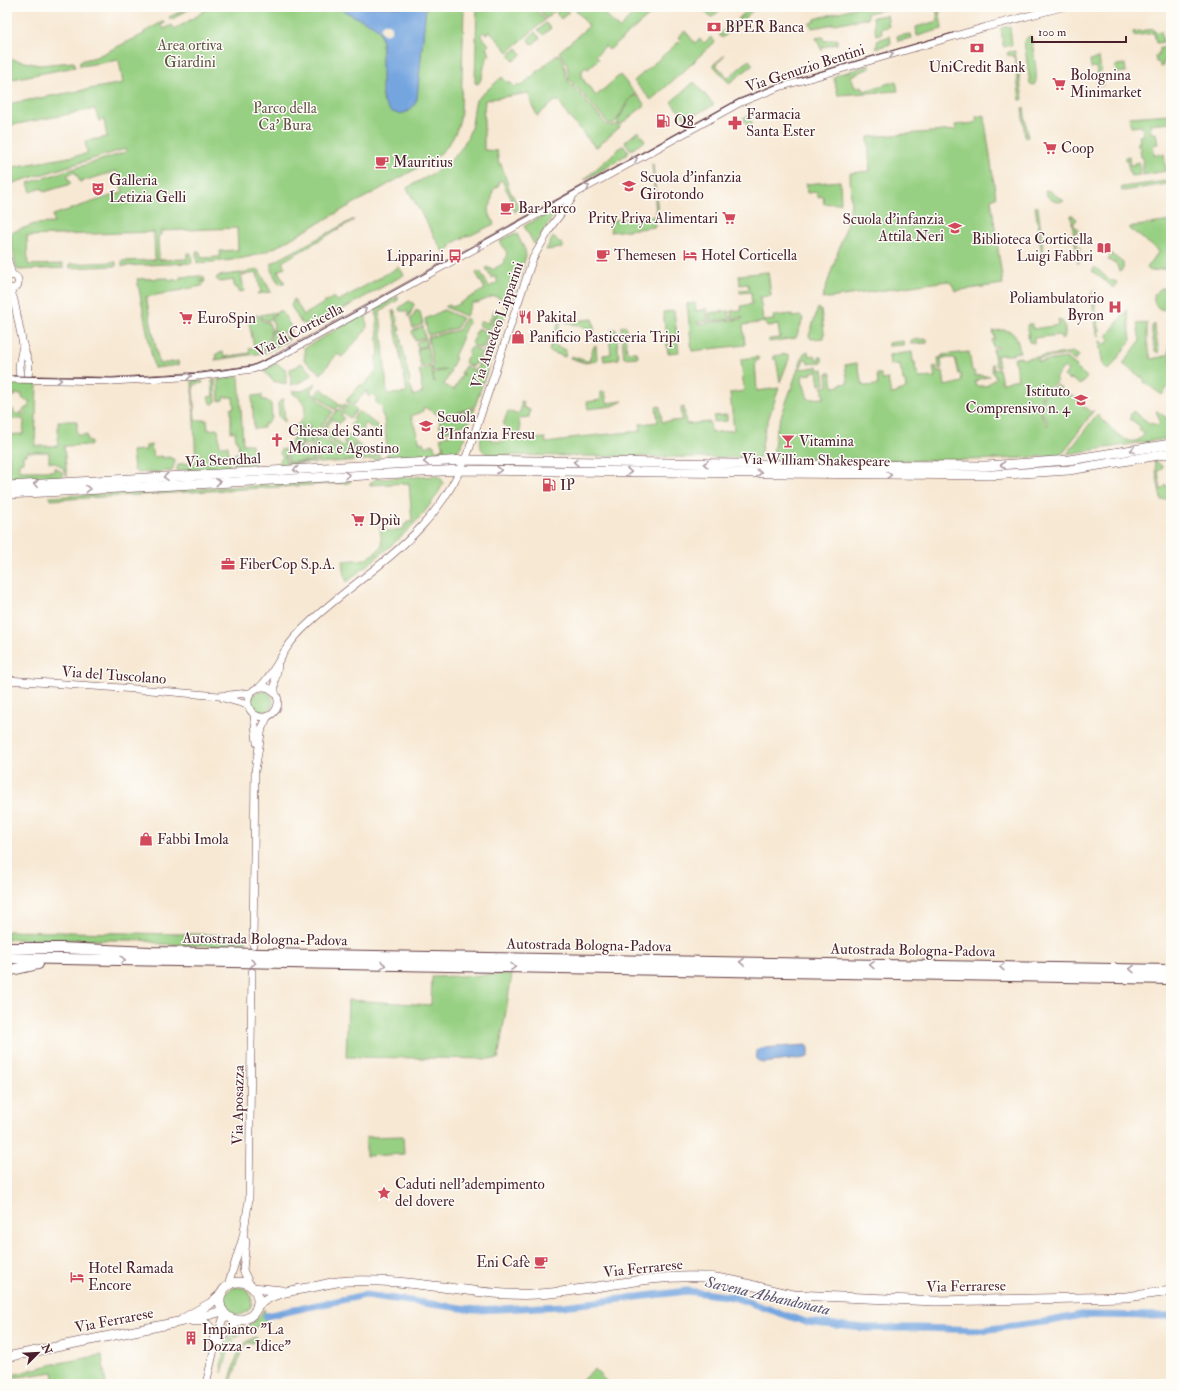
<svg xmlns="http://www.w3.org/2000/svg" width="1178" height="1391" viewBox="0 0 1178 1391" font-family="'IM FELL Double Pica',serif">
  <rect width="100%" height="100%" fill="#fdfcf7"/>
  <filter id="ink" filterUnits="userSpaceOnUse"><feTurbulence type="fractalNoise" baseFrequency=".025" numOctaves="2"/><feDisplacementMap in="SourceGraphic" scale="8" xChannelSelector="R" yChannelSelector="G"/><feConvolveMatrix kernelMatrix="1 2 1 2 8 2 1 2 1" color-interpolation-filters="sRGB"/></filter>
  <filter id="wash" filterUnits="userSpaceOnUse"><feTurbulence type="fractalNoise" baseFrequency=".012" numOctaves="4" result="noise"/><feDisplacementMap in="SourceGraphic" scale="16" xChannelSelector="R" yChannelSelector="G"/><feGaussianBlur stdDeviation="0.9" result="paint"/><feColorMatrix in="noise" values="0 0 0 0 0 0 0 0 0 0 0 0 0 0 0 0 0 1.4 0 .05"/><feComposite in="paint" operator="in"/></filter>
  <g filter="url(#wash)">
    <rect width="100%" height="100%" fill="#f7e8d3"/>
    <g fill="#98d083" stroke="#717857">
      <polygon points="190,7 193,7 171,20 170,19 169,17"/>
      <path d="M209,7H464L461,111C459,133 448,150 430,161L276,247C251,260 224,261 197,263L196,252H200L201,258L220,257V251L238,250L237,228L161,231V235L158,236L159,260L187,259V253H191L192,263L122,266V261L155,260L154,232L27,236L28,265L63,264V268L18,270L16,267L10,233L35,224L54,223L53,215L123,192L116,171L80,182L75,172L67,175L71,184L44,192L42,188L31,192L28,183L126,152L125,149L7,185V168L86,154L87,152L85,141L107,137L104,120L99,121L95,109L7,126V104L123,83L119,60L80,66V61L96,57L144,34V32L164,21L165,23L161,25L164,29L172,25L175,29L197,16Z"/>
      <path d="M477,7H535L537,11L545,20L508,52L490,31L486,34L484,32L481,35L489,45L486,48L490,54C482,62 485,76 478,84L475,83Z"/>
      <polygon points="537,7 559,7 546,19"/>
      <polygon points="563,7 569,12 561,19 556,13"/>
      <path d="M573,7H600L601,10L619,29L635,12L633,7H659L609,50L605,46L596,56L599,59L588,69L585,67L582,71V78L596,96L620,75L636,94C624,100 623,115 613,124L608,123L569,79L567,64L559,52L589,26Z"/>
      <polygon points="703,7 724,7 711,18 702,8"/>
      <polygon points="751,7 757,7 740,22 738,19"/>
      <polygon points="857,7 886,7 886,9 868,13 868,18 812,28 810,23 815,21 815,19"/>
      <polygon points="936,7 939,7 942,29 917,36 916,27 938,21"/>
      <polygon points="887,15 889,27 881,28 882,33 876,35 873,17"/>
      <polygon points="546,23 551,28 543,35 538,30"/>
      <polygon points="732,23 735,27 722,38 719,35"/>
      <polygon points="1009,26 1010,27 1012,45 1004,47 1003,45 1001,28"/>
      <polygon points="1154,29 1154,32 1161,31 1163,42 1156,43 1154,33 1134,36 1133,32"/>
      <polygon points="685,31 695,43 700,39 704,43 711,37 715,42 696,59 695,61 651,100 634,81 681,40 678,37"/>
      <polygon points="535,32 540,38 532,45 528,39"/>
      <polygon points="911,34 912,38 898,41 897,36"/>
      <polygon points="890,36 891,44 876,48 878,40"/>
      <path d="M1029,36L1032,38C1032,49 1040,79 1034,85L1030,84L1024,41Z"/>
      <polygon points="823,37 824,41 837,39 837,44 823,47 822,51 816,38"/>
      <polygon points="1171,47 1171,56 1165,57 1166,61 1163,62 1163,66 1160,67 1159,62 1156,62 1155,56 1158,56 1158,53 1160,53 1160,48"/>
      <polygon points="517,48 522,54 514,61 509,55"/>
      <polygon points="1015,51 1023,99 1022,100 1020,100 1014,56 1007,55 1008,52"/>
      <polygon points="839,53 841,58 829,62 826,61 824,57"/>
      <path d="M558,54C568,65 563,71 569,82L607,125L612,126L617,124L620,127L597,147H595L563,110V107L559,101H555L537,116L528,93L485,100L484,111H483V114H484V150L497,151L499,164H501L510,191L520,208L515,212L510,203L512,201C509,194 505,188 502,180L499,181V185L493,190L491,204L488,210L494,224L469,236L468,235L451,244V247L443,252L407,188C436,171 460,162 471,128C474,119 473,109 476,100L502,77L507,82H510L515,87L518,84L521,86Z"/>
      <polygon points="725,55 716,65 728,78 749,60 753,65 729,83 713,65"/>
      <polygon points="7,58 39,65 74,62 75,67 7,80"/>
      <polygon points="1099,58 1101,71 1100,72 1101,81 1103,81 1103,85 1099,86 1096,67 1091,68 1090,60"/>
      <polygon points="1125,64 1126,72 1116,73 1115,67 1117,65"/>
      <polygon points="869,65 870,68 851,76 855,88 862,86 864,91 896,81 898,91 838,95 834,79 836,75 847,72 850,72 850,71"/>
      <polygon points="694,82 714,105 686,119 671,102"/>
      <polygon points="637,95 645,105 620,125 617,122 630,99"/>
      <polygon points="1022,108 1024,108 1028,137 1025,138"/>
      <polygon points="1169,114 1170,122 1150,124 1151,133 1156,133 1158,144 1153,145 1154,155 1164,154 1166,171 1143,175 1143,157 1141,157 1140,150 1141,150 1141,146 1138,146 1138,142 1140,142 1139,136 1143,135 1142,126 1131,127 1129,117"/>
      <polygon points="751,115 752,126 747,126 746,121 744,121 743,118"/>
      <polygon points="984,115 996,197 991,199 1003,284 955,291 952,284 947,281 822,299 848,222 851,204 850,173 870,171 868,137 956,130 955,125 975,123 977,121 976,117"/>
      <polygon points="638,131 645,141 631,150 625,142"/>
      <polygon points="622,146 625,147 629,153 604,169 584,180"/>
      <polygon points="1129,156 1130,165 1134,165 1134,163 1139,162 1141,170 1140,170 1140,175 1132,176 1130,175 1127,160 1125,160 1125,157"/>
      <polygon points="652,164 653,164 658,213 656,213"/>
      <polygon points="840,181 841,203 824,204 823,196 818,197 817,192 807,193 806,184"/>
      <polygon points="1166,181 1169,183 1167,184 1123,191 1121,190 1122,187"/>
      <path d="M1045,190H1048L1064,201C1055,204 1047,199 1045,190Z"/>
      <polygon points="1035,206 1038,207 1044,256 1042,256"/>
      <polygon points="559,207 535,244 534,244 524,226"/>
      <polygon points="1071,215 1077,219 1073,225 1079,229 1074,235 1080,239 1076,244 1081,249 1077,254 1082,258 1078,264"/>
      <polygon points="654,216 655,227 611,232 609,221"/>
      <polygon points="352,220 354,220 282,262 285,267 278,271 285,283 279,284 271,270 272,263"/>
      <polygon points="1171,221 1171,268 1150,271 1147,268 1159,251 1130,229 1130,227"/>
      <polygon points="515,233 517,234 525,250 526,256 508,308 503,306 504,300 494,296 477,303 472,303 466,316 445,307 449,305 453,307 485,289 476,273 480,271 489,287 498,282 495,276 492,278 486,268 488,267 489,269 491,268 492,270 504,263 507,253 500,241"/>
      <polygon points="553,237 563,245 563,248 546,250"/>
      <polygon points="1109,252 1123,263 1123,269 1121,271 1119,271 1116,263 1108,260 1111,256 1108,254"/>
      <polygon points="116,262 116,266 70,268 69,264"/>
      <polygon points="399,267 404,275 400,277 313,326 301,323 291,306 294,299 304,315 334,297 338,301"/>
      <polygon points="1095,267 1108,279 1117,282 1114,288 1092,271"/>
      <polygon points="256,269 259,270 271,292 257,294 261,292 257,273 243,275 243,273"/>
      <polygon points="768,272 771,296 760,297 763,321 774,320 773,316 792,314 792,317 801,316 803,319 796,338 769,342 769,339 780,338 778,325 766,326 765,322 743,325 745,345 692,351 687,304 695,303 696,311 707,309 708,321 697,322 698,324 742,319 742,317 732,319 731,311 742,310 741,306 752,304 751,292 740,293 740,290 749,289 748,284 740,285 739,275"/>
      <polygon points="241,273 244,291 239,292 238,288 235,288 233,280 220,282 216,279 218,276"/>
      <polygon points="202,276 204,277 205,280 199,281 205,281 202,286 146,297 159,364 178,361 179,365 154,368 137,279 168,278 169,280 180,280 180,277"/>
      <path d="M1163,288L1171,290V308C1155,316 1146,293 1163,288Z"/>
      <polygon points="1094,290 1092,293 1095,296 1093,298 1096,300 1094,303 1096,305 1094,308 1097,310 1095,313 1098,315 1096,318 1099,320 1097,323 1099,325 1097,328 1100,330 1098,333 1100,335 1099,336 1097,334 1091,294"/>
      <path d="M398,296V300L380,311L387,392L388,394L406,393L407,392L392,311H395L398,322L396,323L398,325L400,330L399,331L402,342L400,343L402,345L406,362L404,363L406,365L410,381L408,383L410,385L414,396L423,392L421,385L422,384L421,381L422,380L419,370L431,367L434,382L433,373L446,370L433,371L432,367L433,366L428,337L459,330L465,318L469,320L461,338L462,339L454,357L456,358L450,370L451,371L444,385L454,390L461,376L464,374L461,373L465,366L476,371L490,334L498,338L475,406L439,419V415L424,407L422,412L411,416L420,443L423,442L425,447L433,444L436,451L444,448L440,438L468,428C465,436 463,446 457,451C447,459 402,458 388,459L384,418L381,412L383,409L375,401L377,399L372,394L369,397L366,393L368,391L367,390L354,405L350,401L349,403L346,401L361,384L363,386L377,370L376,357L379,356L376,308Z"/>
      <polygon points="409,301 413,303 414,305 409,317 407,311 400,311 399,308"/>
      <polygon points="818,308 821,310 824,332 824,338 811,339 809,336"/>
      <polygon points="495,309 506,314 498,334 491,331 498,311 491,325 487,330 479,325 481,321 488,323"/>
      <polygon points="416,310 420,312 423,324 413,328 410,318 413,317"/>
      <polygon points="444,310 462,318 457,328 428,335 425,319"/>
      <polygon points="1127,310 1131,340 1109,370 1103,366 1099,342 1100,341 1105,345 1110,339 1107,336"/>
      <polygon points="278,311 282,311 292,329 288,341 285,333 275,331 273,329 274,325 271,319"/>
      <polygon points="674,311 679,352 668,353 663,312"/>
      <polygon points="729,311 730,319 710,321 709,313"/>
      <polygon points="277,312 271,317 269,321 262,319 260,315"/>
      <polygon points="365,313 366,314 367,327 365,331 342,357 337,354 321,374 304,360 305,354 304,348"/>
      <polygon points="258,315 262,321 269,323 271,329 269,339 264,343 265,349 263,353 215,360 215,359 217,358 216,354 223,352 224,357 250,353 249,348 254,347 248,317"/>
      <polygon points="593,319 595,339 590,337 587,328 574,324 572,325 566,322"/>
      <path d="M1058,319L1061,320C1065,323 1066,333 1064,338L1061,339L1060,335L1034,338V343L1029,342L1027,327L1028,324H1032L1033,329L1059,325Z"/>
      <polygon points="561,322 554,345 566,350 565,357 549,351 558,323"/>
      <polygon points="1147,323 1147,342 1151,359 1161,357 1168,355 1169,346 1171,345 1171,383 1162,395 1144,382 1145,380 1123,364 1140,341 1137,324"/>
      <polygon points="1154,324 1159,353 1155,351 1152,334 1152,326"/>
      <polygon points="423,326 425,337 415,341 412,331"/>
      <polygon points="626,326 627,333 625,334 627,352 637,352 638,357 624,358 621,327"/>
      <path d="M478,328L488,333L483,347L481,346L480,349L472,345C474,342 471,340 477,336L474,335Z"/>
      <polygon points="611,329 616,329 619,359 604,361 603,355 611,354 609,336 612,335"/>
      <polygon points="272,330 285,337 287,341 265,353 271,338"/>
      <path d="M1003,330C1016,331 1018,340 1020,352L1013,353V355H997L999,367H996L993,349L999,348L998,346L993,347L992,340L995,339L993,331Z"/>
      <polygon points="426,338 427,345 418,348 416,343"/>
      <polygon points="927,339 927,343 911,344 911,340"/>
      <polygon points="903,341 904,345 888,346 888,343"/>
      <polygon points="427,346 431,365 421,367 417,350"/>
      <polygon points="594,346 596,346 597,361 585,363 570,358 571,356 587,361 589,361"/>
      <polygon points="471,347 481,352 476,364 474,364 473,367 466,364 466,363 465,362 467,357 470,355 468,354"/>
      <path d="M808,351L809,356L815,355L817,360L819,359V357H822V362L808,364L807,359H804L800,369L818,367V370L823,369L825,384L819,385L817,371L811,372L812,374L802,375L803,385H804L808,399L824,398L822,387L828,386L827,373H831L833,387L840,386V384L848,383L845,365L857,363L863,386L878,385L877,374H881L882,380L888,379L891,394L897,393V391L906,389L905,381H903L902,372H901L900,364L890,365L889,355L912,352L913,362H915L916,372H918L919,378L935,377L933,367L936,366L937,372L943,371L945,386L962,382L961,374H959L955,358H941L942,369H939L938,358L942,357V355L969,352L972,371H974L975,376L983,375V376H990C985,378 980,378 975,382L976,386H986L996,378L993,373L991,364H993L994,370L999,369L1002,383L1009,382V381L1018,379L1014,358L1021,357L1022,359L1074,352L1079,356L1075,361L1067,355L1038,359V362L1066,358L1077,366L1076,368L1087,377L1082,384L1081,383L1080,385L1070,378L1069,380L1064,376L1068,371L1064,367L1055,378L1058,381C1054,385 1049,386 1045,390C1043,393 1042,396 1041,399C1036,412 1043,414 1046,425H1048C1047,419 1043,416 1041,411C1037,399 1048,390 1057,385L1061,388L1060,390L1068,396L1070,394L1080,401L1079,403L1091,412L1094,410L1064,452L1060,455C966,464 871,459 776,459L774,458L773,455L776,431L803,355L804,353Z"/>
      <polygon points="787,354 789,355 789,359 780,382 776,359 773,359 773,356"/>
      <path d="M758,357L759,360L755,361L757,391L779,388L765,429L760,457L759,458L492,455C479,454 479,443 482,434L485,435V437C491,439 498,443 504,441C514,439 510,428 503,425L508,411L516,414L519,413L521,409V401L524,402L523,407L530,410L529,417L519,418L521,440L545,438L546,443L569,440V438L641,431L640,424L658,422L656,407L660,406L662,422L682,420L681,408L684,407L686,424L710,422L711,433L734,430L730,393L744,391L741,359Z"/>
      <polygon points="277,363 281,367 286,369 286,384 273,381 264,371 264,370"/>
      <polygon points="301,363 313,374 303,381 291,385 290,369 296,367"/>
      <polygon points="239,377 243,444 252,444 254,466 234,468 234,454 239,453 238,441 236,441 235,432 231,432 231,408 234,408 233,397 224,397 223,400 219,401 218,379"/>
      <polygon points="212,379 215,379 216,402 213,404 210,403 208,397 213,396"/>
      <polygon points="202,380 203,383 196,384 193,388 195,420 207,420 208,430 218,429 220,446 228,446 230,468 177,471 177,467 179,464 196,463 192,381"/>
      <path d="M316,383L310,391L333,412L321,426L322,428L338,409L342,412L350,403L357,410L350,418L343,413L341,416L344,418L339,424L333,419L315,441L316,463L280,465V460L283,457L280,454V450L285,449L286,463L313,462L311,426L300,427L302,447L286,448C291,444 294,438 294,432L295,431L293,427C309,421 309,400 293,394V391H303Z"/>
      <path d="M7,384H37L35,446H58V421H77V435H87V440L91,441V445L64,446L67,476C64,469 59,462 49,462V452H27V455H23V462L19,463V471H54V467L62,472L63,477L7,480V474L9,473V455H7V435L23,434L24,421L23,419H8L7,414L13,409L15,414H20L22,411L24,415H26V413L23,410L25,408H29V401H26L22,398V394H15V397L7,389Z"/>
      <polygon points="321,388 342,406 344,404 346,405 342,410 338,406 335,410 316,394"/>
      <polygon points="601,392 605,392 607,403 623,401 613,406 588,409 587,402 601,400"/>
      <polygon points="262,395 262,400 266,400 271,404 272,418 267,424 264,424 264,428 254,429 252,396"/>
      <polygon points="283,398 285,422 279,417 278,403"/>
      <polygon points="475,408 469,423 442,433 439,424 440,423 439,421"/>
      <polygon points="359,411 378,426 378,434 366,423 362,428 366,432 363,436 350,425 354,421 352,419"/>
      <path d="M1133,411L1149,423L1158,425L1160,421L1156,411H1157L1171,421V438L1067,454L1097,414L1099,416V418C1103,421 1108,424 1111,428C1120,437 1134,450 1145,433L1139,429L1140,426L1130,419L1131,417L1130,415Z"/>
      <polygon points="727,415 727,421 714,422 714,416"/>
      <polygon points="301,428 310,428 311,445 303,445"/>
      <polygon points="333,430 338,434 334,439 343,446 346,444 343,442 349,435 356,442 350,449 351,450 357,443 373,457 379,453 380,459 318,463 316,441 321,436 342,453 343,451 324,435 328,431 330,433"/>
      <polygon points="151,445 152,453 153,453 154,457 162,456 162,458 169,457 175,460 175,462 172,471 137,473 134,470 132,451 146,450 146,446"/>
      <polygon points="311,448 312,461 288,462 287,449"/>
      <polygon points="1154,460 1162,466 1162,469 1158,471 1161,490 1166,485 1171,491 1171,499 1161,500"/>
      <polygon points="474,465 774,468 474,466"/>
      <path d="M436,476L441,478L443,484C422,525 381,553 347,582L345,577L343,561L367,559L382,547L380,527L385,526L386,531L404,529V525L407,524V522H412L409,483L369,485L375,479Z"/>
      <polygon points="351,480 350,482 348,483 51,500 48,497"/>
      <circle cx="262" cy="702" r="11"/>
      <polygon points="7,931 247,935 246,946 181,945 161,944 143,940 40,940 7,939"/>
      <polygon points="512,974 498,1059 346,1057 348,1000 431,1005 432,977"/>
      <polygon points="403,1136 404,1154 366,1156 366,1137"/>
      <circle cx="238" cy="1301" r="14"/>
      <path d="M264,1309L267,1324L246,1330L236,1338L232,1335C245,1323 253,1328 264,1309Z"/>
      <polygon points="230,1336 234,1340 230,1346 222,1373 221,1361"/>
      <path d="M256,1337L259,1342L248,1343L244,1347L230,1384H229C234,1367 236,1343 256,1337Z"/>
      <polygon points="102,1355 106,1384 55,1384 53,1372 12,1378 12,1375 54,1364"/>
      <polygon points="594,1369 609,1384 578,1384"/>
    </g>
    <g fill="#75a5df" stroke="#606285">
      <path d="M336,7H426L417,99C410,120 385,118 382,95V40L379,30L374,26Z"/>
      <polygon points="807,1045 809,1048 809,1056 805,1058 763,1063 757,1060 756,1050 761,1048"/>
    </g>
    <circle fill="#f7e8d3" cx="386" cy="29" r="5.5"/>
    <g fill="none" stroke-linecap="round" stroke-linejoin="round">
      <polyline stroke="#75a5df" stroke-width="7" points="266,1316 365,1295 476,1310 563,1306 687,1291 733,1297 806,1322 864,1328 919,1328 982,1330 1051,1321 1081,1315 1171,1316"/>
    </g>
  </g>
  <g filter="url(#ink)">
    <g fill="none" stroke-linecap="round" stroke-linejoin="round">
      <g stroke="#643d44" stroke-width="8">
        <g id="minor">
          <polyline points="7,257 12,275"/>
          <path d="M7,277C22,269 22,295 7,287"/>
          <polyline points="10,289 14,300 23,345 29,364 28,379"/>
          <polyline points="7,379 112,381 199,376 253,369 265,364 280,356 741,102 779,87 986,27 1062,7"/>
          <polyline points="20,379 19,366 23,345"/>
          <polyline points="7,680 150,690 219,696 250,693"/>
          <circle cx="263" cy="702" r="15"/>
          <path d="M260,687C270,677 277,664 284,652C291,641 300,631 310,622C345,589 388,563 421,527C442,505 458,478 469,450L533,258L553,224L571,200L573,195"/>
          <polyline points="275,693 275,680 278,666"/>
          <polyline points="223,698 248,705"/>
          <polyline points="254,715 257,743"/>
          <polyline points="253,945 255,771 262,728 268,716"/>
          <polyline points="243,1237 246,1241 243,1270 251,1287"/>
          <polyline points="228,1285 243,1237 249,1199 252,972"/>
          <path d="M193,1322C207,1320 215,1326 213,1341"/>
          <polyline points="217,1347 230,1328 245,1318"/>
          <polyline points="206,1384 217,1337 225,1313"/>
        </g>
      </g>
      <g stroke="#643d44" stroke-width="10">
        <g id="major">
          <polyline points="7,486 465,460 797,465 986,466 1069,460 1171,444"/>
          <polyline points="7,494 460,470 991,475 1069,470 1171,453"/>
          <circle cx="239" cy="1301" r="19"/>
          <polyline points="253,1288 282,1291"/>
          <path d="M257,1306C271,1293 289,1291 307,1288C320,1286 335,1281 348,1281C376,1280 405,1282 433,1286C468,1290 502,1296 538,1294C594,1291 645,1274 703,1277C734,1278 763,1290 794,1295L935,1301L1126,1297L1171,1291"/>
          <polyline points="183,1319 211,1303 221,1294"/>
          <polyline points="7,1357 193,1319 223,1311"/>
        </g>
      </g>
      <g stroke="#643d44" stroke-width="12">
        <g id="highway">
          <polyline points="7,948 60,948 150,952 1171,970"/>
          <polyline points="7,958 1171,979"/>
          <polyline points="7,971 38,964"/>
        </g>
      </g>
      <use href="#minor" stroke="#fff" stroke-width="7"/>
      <use href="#major" stroke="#fff" stroke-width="9"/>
      <use href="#highway" stroke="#fff" stroke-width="10"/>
      <polyline stroke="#4a1f2b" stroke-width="1" points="13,376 112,378 201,373 252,366 279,354 738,100 778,84 953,33"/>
    </g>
    <defs><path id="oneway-chevron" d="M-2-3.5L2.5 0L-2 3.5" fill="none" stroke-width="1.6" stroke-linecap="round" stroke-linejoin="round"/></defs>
    <g stroke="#ae9aa0">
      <use href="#oneway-chevron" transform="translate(891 54) rotate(-16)"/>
      <use href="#oneway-chevron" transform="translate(635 159) rotate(-29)"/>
      <use href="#oneway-chevron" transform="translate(587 187) rotate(-29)"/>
      <use href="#oneway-chevron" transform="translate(478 247) rotate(-29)"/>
      <use href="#oneway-chevron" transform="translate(364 310) rotate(-29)"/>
      <use href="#oneway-chevron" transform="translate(189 376) rotate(-2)"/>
      <use href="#oneway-chevron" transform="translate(59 380) rotate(1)"/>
      <use href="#oneway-chevron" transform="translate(1133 450) rotate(170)"/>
      <use href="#oneway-chevron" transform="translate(426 462) rotate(177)"/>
      <use href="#oneway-chevron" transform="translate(576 462) rotate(-179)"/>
      <use href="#oneway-chevron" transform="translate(706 464) rotate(-179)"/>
      <use href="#oneway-chevron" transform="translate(1003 465) rotate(177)"/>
      <use href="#oneway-chevron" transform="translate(296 470) rotate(177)"/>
      <use href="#oneway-chevron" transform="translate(499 470) rotate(1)"/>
      <use href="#oneway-chevron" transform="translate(629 472) rotate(1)"/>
      <use href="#oneway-chevron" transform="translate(759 473) rotate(1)"/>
      <use href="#oneway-chevron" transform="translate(347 475) rotate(-3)"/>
      <use href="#oneway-chevron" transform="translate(889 475) rotate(1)"/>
      <use href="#oneway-chevron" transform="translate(166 477) rotate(177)"/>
      <use href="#oneway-chevron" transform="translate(218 482) rotate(-3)"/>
      <use href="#oneway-chevron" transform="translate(36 484) rotate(177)"/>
      <use href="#oneway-chevron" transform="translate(88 489) rotate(-3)"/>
      <use href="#oneway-chevron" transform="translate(123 960) rotate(1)"/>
      <use href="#oneway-chevron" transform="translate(742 962) rotate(-179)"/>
      <use href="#oneway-chevron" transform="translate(253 963) rotate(1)"/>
      <use href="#oneway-chevron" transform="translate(383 965) rotate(1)"/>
      <use href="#oneway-chevron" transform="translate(872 965) rotate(-179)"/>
      <use href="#oneway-chevron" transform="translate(513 967) rotate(1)"/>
      <use href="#oneway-chevron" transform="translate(1002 967) rotate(-179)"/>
      <use href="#oneway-chevron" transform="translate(1132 969) rotate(-179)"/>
    </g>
  </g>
  <defs>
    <g id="bank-bare" transform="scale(1.08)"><path d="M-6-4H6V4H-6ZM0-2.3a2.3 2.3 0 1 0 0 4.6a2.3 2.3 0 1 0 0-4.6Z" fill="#d1495b" stroke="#fdfcf7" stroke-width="2.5" paint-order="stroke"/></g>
    <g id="supermarket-bare" transform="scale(1.08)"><path d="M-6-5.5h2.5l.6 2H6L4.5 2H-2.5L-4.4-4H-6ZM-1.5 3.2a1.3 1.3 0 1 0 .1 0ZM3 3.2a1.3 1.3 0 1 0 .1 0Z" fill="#d1495b" stroke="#fdfcf7" stroke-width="2.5" paint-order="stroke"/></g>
    <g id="fuel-bare" transform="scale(1.08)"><path d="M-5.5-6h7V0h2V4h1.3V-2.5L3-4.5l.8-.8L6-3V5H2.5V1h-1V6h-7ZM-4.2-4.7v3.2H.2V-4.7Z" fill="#d1495b" stroke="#fdfcf7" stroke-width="2.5" paint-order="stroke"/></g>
    <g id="pharmacy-bare" transform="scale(1.08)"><path d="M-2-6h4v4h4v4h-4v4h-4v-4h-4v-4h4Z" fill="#d1495b" stroke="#fdfcf7" stroke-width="2.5" paint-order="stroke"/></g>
    <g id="cafe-bare" transform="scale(1.08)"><path d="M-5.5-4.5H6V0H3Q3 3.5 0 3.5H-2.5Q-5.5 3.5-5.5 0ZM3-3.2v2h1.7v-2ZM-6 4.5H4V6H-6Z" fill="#d1495b" stroke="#fdfcf7" stroke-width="2.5" paint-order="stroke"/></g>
    <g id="school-bare" transform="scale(1.08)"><path d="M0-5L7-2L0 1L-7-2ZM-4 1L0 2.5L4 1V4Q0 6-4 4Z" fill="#d1495b" stroke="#fdfcf7" stroke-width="2.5" paint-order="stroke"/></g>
    <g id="theatre-bare" transform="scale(1.08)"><path d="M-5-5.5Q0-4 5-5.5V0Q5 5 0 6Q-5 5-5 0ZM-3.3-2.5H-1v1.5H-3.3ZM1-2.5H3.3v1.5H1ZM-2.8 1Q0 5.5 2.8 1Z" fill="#d1495b" stroke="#fdfcf7" stroke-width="2.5" paint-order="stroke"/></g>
    <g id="library-bare" transform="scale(1.08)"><path d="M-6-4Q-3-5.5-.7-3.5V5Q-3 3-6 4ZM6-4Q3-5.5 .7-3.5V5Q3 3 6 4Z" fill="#d1495b" stroke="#fdfcf7" stroke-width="2.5" paint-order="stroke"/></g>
    <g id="hotel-bare" transform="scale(1.08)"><path d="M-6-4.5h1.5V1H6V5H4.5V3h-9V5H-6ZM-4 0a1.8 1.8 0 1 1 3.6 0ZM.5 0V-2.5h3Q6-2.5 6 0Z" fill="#d1495b" stroke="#fdfcf7" stroke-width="2.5" paint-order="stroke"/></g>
    <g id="bus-bare" transform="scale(1.08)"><path d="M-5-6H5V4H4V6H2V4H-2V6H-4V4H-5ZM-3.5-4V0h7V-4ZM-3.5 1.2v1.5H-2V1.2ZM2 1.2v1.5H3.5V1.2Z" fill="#d1495b" stroke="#fdfcf7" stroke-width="2.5" paint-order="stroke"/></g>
    <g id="hospital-bare" transform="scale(1.08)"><path d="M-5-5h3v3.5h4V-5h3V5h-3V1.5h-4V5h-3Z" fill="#d1495b" stroke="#fdfcf7" stroke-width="2.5" paint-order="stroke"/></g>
    <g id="restaurant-bare" transform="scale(1.08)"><path d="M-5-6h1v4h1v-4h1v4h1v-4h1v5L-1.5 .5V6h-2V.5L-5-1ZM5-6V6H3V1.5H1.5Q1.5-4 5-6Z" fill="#d1495b" stroke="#fdfcf7" stroke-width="2.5" paint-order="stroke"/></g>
    <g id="shop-bare" transform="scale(1.08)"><path d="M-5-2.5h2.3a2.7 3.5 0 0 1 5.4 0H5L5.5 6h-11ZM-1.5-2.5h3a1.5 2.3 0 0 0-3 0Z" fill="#d1495b" stroke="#fdfcf7" stroke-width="2.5" paint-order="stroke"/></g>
    <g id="church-bare" transform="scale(1.08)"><path d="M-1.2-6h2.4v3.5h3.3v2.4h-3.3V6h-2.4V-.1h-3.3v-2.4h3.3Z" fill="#d1495b" stroke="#fdfcf7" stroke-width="2.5" paint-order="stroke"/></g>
    <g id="bar-bare" transform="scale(1.08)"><path d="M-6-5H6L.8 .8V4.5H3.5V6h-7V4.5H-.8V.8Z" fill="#d1495b" stroke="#fdfcf7" stroke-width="2.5" paint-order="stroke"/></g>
    <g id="office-bare" transform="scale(1.08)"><path d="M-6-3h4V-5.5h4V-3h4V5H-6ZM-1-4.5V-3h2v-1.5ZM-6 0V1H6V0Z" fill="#d1495b" stroke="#fdfcf7" stroke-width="2.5" paint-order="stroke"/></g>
    <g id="sight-bare" transform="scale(1.08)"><path d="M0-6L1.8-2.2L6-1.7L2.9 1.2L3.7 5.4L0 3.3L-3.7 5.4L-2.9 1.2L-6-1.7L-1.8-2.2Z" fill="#d1495b" stroke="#fdfcf7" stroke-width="2.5" paint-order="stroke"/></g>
    <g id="building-bare" transform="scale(1.08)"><path d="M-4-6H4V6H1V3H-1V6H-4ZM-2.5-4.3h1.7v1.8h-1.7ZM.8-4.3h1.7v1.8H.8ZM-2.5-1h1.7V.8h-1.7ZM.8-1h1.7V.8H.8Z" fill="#d1495b" stroke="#fdfcf7" stroke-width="2.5" paint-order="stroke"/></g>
  </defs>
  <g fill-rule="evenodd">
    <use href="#bank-bare" x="714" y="27"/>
    <use href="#bank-bare" x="977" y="48"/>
    <use href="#supermarket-bare" x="1059" y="84"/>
    <use href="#fuel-bare" x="663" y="121"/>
    <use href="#pharmacy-bare" x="735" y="123"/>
    <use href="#supermarket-bare" x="1050" y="148"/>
    <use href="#cafe-bare" x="382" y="162"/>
    <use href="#school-bare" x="629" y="186"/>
    <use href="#theatre-bare" x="98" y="189"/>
    <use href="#cafe-bare" x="507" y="208"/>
    <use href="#supermarket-bare" x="729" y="218"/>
    <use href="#school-bare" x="955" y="228"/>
    <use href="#library-bare" x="1104" y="248"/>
    <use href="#cafe-bare" x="603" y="255"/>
    <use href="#hotel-bare" x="690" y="255"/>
    <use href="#bus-bare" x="455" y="256"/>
    <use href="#hospital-bare" x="1115" y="307"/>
    <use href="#restaurant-bare" x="525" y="317"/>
    <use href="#supermarket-bare" x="186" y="318"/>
    <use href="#shop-bare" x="518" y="337"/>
    <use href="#school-bare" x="1081" y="400"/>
    <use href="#school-bare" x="426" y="426"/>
    <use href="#church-bare" x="277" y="440"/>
    <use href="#bar-bare" x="788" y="441"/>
    <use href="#fuel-bare" x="549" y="485"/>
    <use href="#supermarket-bare" x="358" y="520"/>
    <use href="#office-bare" x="228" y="564"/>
    <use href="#shop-bare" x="146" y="839"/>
    <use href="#sight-bare" x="384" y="1193"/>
    <use href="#cafe-bare" x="541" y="1262"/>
    <use href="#hotel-bare" x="77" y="1277"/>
    <use href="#building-bare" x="191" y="1338"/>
  </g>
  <g text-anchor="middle" stroke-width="3" stroke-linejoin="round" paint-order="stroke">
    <g font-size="15" fill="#4a1f2b" stroke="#fdfcf7" text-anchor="start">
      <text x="725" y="32">BPER Banca</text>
      <text x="977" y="72" text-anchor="middle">UniCredit Bank</text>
      <text x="1070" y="80">Bolognina<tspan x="1070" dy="17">Minimarket</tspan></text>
      <text x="746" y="119">Farmacia<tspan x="746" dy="17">Santa Ester</tspan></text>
      <text x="674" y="126">Q8</text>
      <text x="1061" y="153">Coop</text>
      <text x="393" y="167">Mauritius</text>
      <text x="640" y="182">Scuola d'infanzia<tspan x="640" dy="17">Girotondo</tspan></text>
      <text x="109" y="185">Galleria<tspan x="109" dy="17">Letizia Gelli</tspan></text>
      <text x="518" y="213">Bar Parco</text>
      <text x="718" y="223" text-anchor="end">Prity Priya Alimentari</text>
      <text x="944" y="224" text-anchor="end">Scuola d'infanzia<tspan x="944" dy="17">Attila Neri</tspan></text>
      <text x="1093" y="244" text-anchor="end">Biblioteca Corticella<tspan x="1093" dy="17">Luigi Fabbri</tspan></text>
      <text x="614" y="260">Themesen</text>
      <text x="701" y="260">Hotel Corticella</text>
      <text x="444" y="261" text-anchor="end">Lipparini</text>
      <text x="1104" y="303" text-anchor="end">Poliambulatorio<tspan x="1104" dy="17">Byron</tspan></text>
      <text x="536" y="322">Pakital</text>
      <text x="197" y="323">EuroSpin</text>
      <text x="529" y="342">Panificio Pasticceria Tripi</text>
      <text x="1070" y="396" text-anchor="end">Istituto<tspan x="1070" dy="17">Comprensivo n. 4</tspan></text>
      <text x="437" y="422">Scuola<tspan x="437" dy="17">d'Infanzia Fresu</tspan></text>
      <text x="288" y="436">Chiesa dei Santi<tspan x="288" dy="17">Monica e Agostino</tspan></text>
      <text x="799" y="446">Vitamina</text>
      <text x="560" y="490">IP</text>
      <text x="369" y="525">Dpiù</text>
      <text x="239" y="569">FiberCop S.p.A.</text>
      <text x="157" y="844">Fabbi Imola</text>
      <text x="395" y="1189">Caduti nell'adempimento<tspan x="395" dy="17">del dovere</tspan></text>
      <text x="530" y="1267" text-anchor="end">Eni Cafè</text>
      <text x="88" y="1273">Hotel Ramada<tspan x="88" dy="17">Encore</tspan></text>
      <text x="202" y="1334">Impianto "La<tspan x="202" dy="17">Dozza - Idice"</tspan></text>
    </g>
    <g font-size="15" fill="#615445" stroke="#fdfcf7">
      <text x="190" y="50">Area ortiva<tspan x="190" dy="17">Giardini</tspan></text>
      <text x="285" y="113">Parco della<tspan x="285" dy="17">Ca' Bura</tspan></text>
    </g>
    <g font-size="15" fill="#4a1f2b" stroke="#fdfcf7">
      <text transform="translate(805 68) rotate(-18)" y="5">Via Genuzio Bentini</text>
      <text transform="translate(497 325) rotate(-71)" y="5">Via Amedeo Lipparini</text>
      <text transform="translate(299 330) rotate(-28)" y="5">Via di Corticella</text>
      <text transform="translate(223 460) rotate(-3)" y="5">Via Stendhal</text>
      <text transform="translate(816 460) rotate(1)" y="5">Via William Shakespeare</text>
      <text transform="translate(114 675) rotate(4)" y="5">Via del Tuscolano</text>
      <text transform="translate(265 939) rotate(1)" y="5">Autostrada Bologna-Padova</text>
      <text transform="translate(589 945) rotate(1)" y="5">Autostrada Bologna-Padova</text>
      <text transform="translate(913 950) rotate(1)" y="5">Autostrada Bologna-Padova</text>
      <text transform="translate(238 1105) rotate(-89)" y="5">Via Aposazza</text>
      <text transform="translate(643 1268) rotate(-6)" y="5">Via Ferrarese</text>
      <text transform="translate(966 1286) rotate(-1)" y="5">Via Ferrarese</text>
      <text transform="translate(114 1320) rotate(-11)" y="5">Via Ferrarese</text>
    </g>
    <g font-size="16" font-style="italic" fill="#5b5573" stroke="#fdfcf7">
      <text transform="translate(768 1295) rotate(13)" y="6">Savena Abbandonata</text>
    </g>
  </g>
  <rect width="1178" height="1391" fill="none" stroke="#fdfcf7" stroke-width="24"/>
  <g transform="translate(38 1353) rotate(66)" stroke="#fdfcf7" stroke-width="3" paint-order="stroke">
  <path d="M0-3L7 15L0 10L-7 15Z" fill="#4a1f2b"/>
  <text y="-6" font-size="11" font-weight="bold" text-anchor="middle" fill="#4a1f2b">N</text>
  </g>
  <path d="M1032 36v6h94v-6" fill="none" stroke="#4a1f2b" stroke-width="2"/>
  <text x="1038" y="36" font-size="12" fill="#4a1f2b" stroke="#fdfcf7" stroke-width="3" paint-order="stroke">100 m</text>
</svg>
